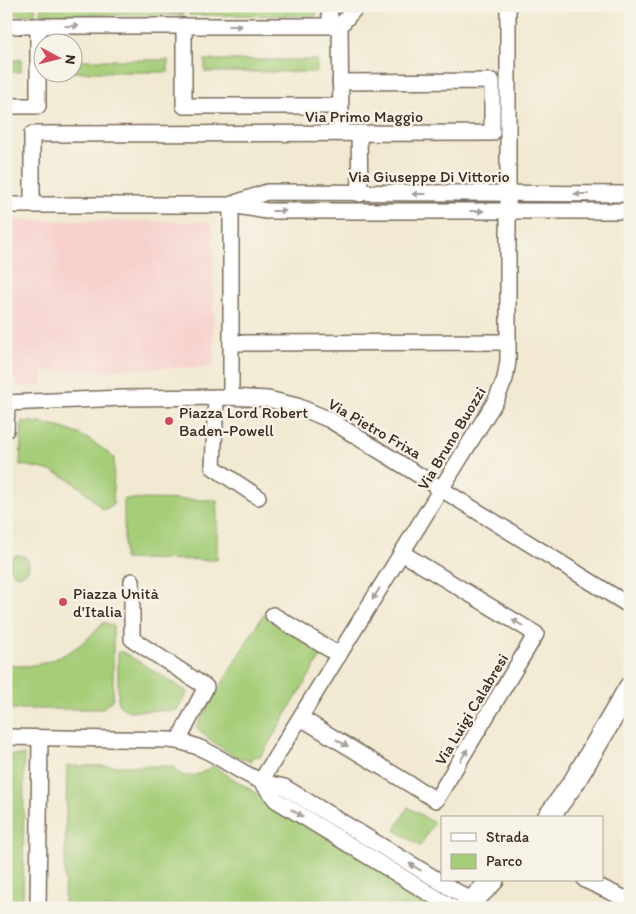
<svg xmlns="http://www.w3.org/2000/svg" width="636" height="914" viewBox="0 0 636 914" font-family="Itim,sans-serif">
  <rect width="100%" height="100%" fill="#f7f3e8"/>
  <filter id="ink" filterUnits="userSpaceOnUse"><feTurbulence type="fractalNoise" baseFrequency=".02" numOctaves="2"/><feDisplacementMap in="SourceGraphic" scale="10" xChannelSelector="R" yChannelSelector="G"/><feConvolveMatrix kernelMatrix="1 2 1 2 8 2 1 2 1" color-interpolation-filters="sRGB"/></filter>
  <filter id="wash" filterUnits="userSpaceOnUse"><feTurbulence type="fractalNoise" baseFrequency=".0096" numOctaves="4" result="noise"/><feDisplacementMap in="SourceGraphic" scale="20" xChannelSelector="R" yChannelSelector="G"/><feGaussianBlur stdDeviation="1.12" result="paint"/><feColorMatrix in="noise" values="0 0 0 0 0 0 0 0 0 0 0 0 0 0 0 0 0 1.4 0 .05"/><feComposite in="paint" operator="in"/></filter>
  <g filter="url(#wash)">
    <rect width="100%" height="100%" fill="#f1e9d1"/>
    <polygon fill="#f7d0cc" points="6,220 206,222 210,224 213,229 214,367 115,369 109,372 43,371 42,386 18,386 14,378 6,378"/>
    <g fill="#a6ce79" stroke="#707c4c">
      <rect x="6" y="6" width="29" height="9"/>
      <rect x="41" y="6" width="142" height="9"/>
      <polygon points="189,6 317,6 316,16 189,15"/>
      <rect x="6" y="60" width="15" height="12"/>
      <rect x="73" y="60" width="95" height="12"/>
      <rect x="205" y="60" width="112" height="12"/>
      <polygon points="273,200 318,200 321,203 319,205 270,205 271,201"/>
      <polygon points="429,200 433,202 431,205 331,204 331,202 334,201"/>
      <polygon points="446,200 486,200 489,201 489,204 443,205 443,201"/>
      <polygon points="630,200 630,205 534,205 532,203 534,201"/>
      <path d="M22,421C59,424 86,433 114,458L113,505L103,510C76,480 61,470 20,465Z"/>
      <polygon points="124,499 217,500 217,560 124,559"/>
      <circle cx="19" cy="565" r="10"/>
      <path d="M263,615L321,652V656L261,756L252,757V762C230,756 212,743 196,727Z"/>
      <path d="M104,622L113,626V699L102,709H6V665C45,671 79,651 104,622Z"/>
      <polygon points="118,652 123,652 188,692 177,710 129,711 120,706 118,701"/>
      <polygon points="6,755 24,755 23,908 6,908"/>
      <path d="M67,766H173C182,783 200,775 213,766L430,902L434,908H64Z"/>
      <polygon points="408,807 434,823 420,846 395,830"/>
    </g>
  </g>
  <g filter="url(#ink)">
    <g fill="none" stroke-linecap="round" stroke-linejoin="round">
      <g stroke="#7b6d5d" stroke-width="18">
        <g id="minor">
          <polyline points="328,6 332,26"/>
          <polyline points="6,26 340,26 357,6"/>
          <polyline points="184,26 184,106 341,106"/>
          <polyline points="340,26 341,133"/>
          <polyline points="6,106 38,106 38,26"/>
          <polyline points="359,133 360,194"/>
          <polyline points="232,204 267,192 630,194"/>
          <polyline points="6,205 231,205 267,211 630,211"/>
          <polyline points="32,205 32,134 492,133 492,81 340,82"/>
          <polyline points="231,343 507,342"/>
          <polyline points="216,397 213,467 258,497"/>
          <polyline points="231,397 231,205"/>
          <polyline points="6,403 123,398 231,397 268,399 297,406 330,420 630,606"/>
          <polyline points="6,430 7,403"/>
          <polyline points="132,581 132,639 206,687 178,741"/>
          <polyline points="273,615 339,655"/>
          <polyline points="301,718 436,800 536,634 402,553"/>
          <path d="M6,737L169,740C209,744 227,767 261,781C268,784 277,785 284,787L472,901"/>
          <polyline points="261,781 496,400 505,379 508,361 508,6"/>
          <polyline points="261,781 276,800 453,908"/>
          <polyline points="585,880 630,901"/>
          <polyline points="38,908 40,738"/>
        </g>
      </g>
      <g stroke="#7b6d5d" stroke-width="24">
        <g id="secondary">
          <polyline points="548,818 574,782 630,687"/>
          <polyline points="465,908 493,880"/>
        </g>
      </g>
      <use href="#minor" stroke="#fff" stroke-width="15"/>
      <use href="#secondary" stroke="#fff" stroke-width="21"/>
    </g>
    <defs><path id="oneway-solid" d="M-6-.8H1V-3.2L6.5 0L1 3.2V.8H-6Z" transform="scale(1.25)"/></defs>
    <g fill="#a79f9a">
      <use href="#oneway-solid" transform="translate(72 26)"/>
      <use href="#oneway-solid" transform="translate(235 26)"/>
      <use href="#oneway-solid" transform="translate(419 194) rotate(180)"/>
      <use href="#oneway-solid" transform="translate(581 194) rotate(-180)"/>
      <use href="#oneway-solid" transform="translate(279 211)"/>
      <use href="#oneway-solid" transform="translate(477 211)"/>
      <use href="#oneway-solid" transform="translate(376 594) rotate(122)"/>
      <use href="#oneway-solid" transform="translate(518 623) rotate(-149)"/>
      <use href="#oneway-solid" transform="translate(342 743) rotate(31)"/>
      <use href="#oneway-solid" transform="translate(464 755) rotate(-59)"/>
      <use href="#oneway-solid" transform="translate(297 813) rotate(31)"/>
      <use href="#oneway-solid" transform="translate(415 867) rotate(-149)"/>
    </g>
  </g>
  <g fill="#d1495b" stroke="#f7f3e8" stroke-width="2">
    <circle cx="169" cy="421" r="5"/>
    <circle cx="63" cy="602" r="5"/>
  </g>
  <g text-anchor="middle" stroke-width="5" stroke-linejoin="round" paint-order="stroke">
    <g font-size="16" fill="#3b2a1e" stroke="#f7f3e8">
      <text x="364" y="122">Via Primo Maggio</text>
      <text x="429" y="182">Via Giuseppe Di Vittorio</text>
      <text transform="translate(375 428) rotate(30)" y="6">Via Pietro Frixa</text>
      <text transform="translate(451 438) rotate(-59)" y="6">Via Bruno Buozzi</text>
      <text transform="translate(471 709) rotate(-59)" y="6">Via Luigi Calabresi</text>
    </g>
    <g font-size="16" fill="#3b2a1e" stroke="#f7f3e8" text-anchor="start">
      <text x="179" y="418">Piazza Lord Robert<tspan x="179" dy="18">Baden-Powell</tspan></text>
      <text x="73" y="599">Piazza Unità<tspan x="73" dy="18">d'Italia</tspan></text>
    </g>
  </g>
  <rect width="636" height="914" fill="none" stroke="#f7f3e8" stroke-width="25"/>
  <rect x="441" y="816" width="162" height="65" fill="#f7f3e8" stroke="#aca397"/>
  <rect x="451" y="833" width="25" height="8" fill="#ffffff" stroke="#aca397"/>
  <text x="486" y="842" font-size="15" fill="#3b2a1e">Strada</text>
  <rect x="451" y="854" width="25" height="15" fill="#a6ce79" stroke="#aca397"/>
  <text x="486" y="866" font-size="15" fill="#3b2a1e">Parco</text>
  <g transform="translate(58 58) rotate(97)"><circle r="24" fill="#f7f3e8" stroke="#aca397"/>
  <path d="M0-4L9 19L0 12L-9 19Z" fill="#d1495b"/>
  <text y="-8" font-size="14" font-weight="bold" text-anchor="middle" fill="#3b2a1e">N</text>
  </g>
</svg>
